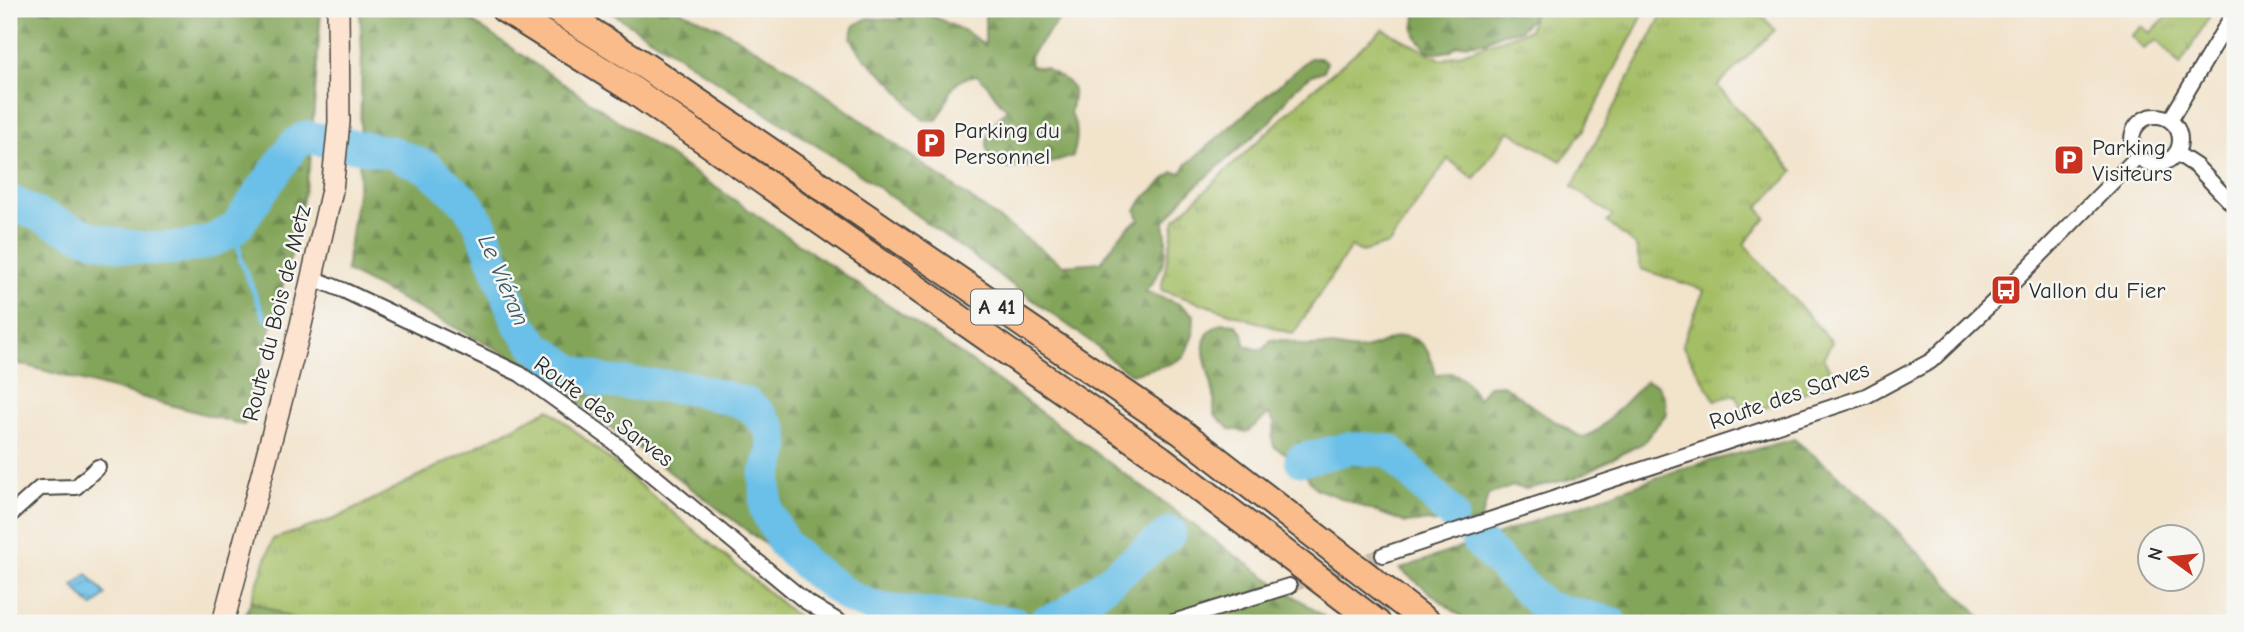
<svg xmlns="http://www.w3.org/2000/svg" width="2244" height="632" viewBox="0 0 2244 632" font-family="'Comic Neue',sans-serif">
  <defs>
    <pattern id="grass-tufts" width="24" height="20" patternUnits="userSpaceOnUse" patternTransform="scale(1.75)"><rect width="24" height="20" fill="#a4be65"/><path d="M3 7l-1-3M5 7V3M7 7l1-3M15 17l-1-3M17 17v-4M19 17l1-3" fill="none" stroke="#869b53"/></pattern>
    <pattern id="forest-firs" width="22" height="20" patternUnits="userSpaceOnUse" patternTransform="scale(1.75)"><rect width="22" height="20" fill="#83a55a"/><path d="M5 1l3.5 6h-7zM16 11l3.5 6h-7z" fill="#6b874b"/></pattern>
    <pattern id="water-waves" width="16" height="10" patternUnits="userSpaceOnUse" patternTransform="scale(1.75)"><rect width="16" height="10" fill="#6bc0e8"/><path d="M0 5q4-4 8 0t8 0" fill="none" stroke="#589cbc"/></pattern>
  </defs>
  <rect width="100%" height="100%" fill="#f6f6f2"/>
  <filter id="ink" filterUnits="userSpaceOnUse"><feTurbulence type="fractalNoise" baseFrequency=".0143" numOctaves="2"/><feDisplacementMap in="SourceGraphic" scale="14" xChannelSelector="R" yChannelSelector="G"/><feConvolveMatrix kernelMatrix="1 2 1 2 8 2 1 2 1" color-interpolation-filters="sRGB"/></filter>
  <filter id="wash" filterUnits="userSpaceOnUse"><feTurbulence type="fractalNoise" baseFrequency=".00686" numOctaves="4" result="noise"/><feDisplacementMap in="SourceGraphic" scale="28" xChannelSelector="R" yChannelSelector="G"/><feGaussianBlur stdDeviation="1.57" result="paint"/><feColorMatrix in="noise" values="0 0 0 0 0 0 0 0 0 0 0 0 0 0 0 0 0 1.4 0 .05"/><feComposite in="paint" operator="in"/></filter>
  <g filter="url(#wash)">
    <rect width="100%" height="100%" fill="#f2e3cb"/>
    <g fill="url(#grass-tufts)" stroke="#687448" stroke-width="2">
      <polygon points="1535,9 1646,9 1583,131 1561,161 1509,131 1474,179 1448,159 1389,244 1362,252 1351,247 1293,334 1161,290 1175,219 1310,92 1383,29 1442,60 1529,30"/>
      <polygon points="1665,9 1750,9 1749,15 1765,18 1775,30 1717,86 1794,171 1758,207 1766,218 1744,244 1832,342 1823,358 1836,380 1744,416 1736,395 1715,400 1682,345 1704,290 1641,269 1636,246 1607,222 1613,216 1572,187"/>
      <polygon points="2176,9 2214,9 2180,65 2157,40 2144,49 2131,36 2142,26 2150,33"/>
      <polygon points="549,409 805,623 303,623 251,601 273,539 337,518"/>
    </g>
    <g fill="url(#forest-firs)" stroke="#576842" stroke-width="2">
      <polygon points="9,9 321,9 310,164 293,248 244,425 9,361"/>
      <polygon points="360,9 454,9 978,366 1229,551 1333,623 869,623 531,367 346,271 359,178 362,54"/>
      <path d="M606,9H677L722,29L790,69L1063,265L1101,262C1112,247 1122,229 1139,220L1136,210L1143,199L1173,172L1181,173L1187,164L1310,58H1320L1327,62L1324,71L1312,75L1296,87L1271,121L1187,194L1164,223C1170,247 1163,274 1145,291L1179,304L1194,315L1193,335L1184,357L1170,364L1131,374L1111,360L1094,344L854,170Z"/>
      <path d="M891,9H924L930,15L967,32L985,45V10L983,9H1067L1030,56L1031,66L1046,68L1056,77L1054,73C1077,86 1075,88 1070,113C1079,128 1078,139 1073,156C1058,162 1011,173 996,166C991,164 989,158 988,153C983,134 995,122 1007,109C994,99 990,84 977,75C946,80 951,99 937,120H924C910,109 903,94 891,82C876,67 859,57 851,37L855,25L868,18L902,20Z"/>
      <polygon points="1414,9 1532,9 1531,19 1520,30 1500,34 1485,42 1457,45 1450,51 1438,53 1427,50 1418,39 1414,30 1416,18"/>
      <path d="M1222,323L1235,324L1243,333L1245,345L1255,349H1264L1271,340C1286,338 1294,344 1308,346C1316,346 1323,345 1330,346C1343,347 1356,352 1368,348C1387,344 1398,328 1419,342C1430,349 1433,365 1436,376C1457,366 1468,382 1478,399L1488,386L1503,385L1546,416L1583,438L1598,430L1646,381L1657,384L1664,396L1667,413L1643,443L1575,478L1526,489L1513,486L1488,495L1481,521L1457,527L1427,521L1406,523L1317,489C1307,480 1307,473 1300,464C1293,456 1283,452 1274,447L1272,438L1275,424L1269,414L1247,432L1230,429L1214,414C1214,407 1215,399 1213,391C1209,366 1190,337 1222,323Z"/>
      <polygon points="1794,439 1864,496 1986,623 1469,623 1400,569 1687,467"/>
      <polygon points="251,601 303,623 242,623"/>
    </g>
    <polygon fill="url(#water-waves)" stroke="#4b768a" stroke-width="2" points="87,574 106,595 92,607 73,586"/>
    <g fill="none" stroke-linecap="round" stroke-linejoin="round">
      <polyline stroke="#6bc0e8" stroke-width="5" points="236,227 241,261 265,319"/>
      <g stroke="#6bc0e8" stroke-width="33">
        <path d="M9,201C66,228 111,254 177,248C200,246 217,241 236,227L294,145L306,137L393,153L428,168L466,202L480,224L519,324L536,346L570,370L606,382L692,388L747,404L758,413L772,431L774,449L765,478L766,510L784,544L812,570L851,598L882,610L1015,623"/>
        <polyline points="1301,460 1350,448 1390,451 1452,515"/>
        <polyline points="1477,540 1544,607 1611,623"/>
        <polyline points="1043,623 1065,615 1170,533"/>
      </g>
    </g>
  </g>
  <g filter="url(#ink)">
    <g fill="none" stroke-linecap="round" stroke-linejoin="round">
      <polyline stroke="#cabeab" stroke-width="14" stroke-dasharray="14 7" stroke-linecap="butt" points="1289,586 1383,555"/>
      <g stroke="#494743" stroke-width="18">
        <g id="street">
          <circle cx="2156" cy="140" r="24"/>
          <polyline points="2170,120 2235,11"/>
          <polyline points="2176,153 2196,166 2235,207"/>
          <polyline points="313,278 345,291 520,374 606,436 805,601 841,623"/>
          <polyline points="9,516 40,488 76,487 98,467"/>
          <polyline points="1383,555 1866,396 1931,361 2006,290 2138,156"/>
          <polyline points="1170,623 1289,586"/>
        </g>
      </g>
      <g stroke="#494743" stroke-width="24">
        <polyline id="secondary" points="223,623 300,329 332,190 339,122 338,9"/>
      </g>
      <g stroke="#494743" stroke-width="30">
        <g id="highway">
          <polyline points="504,9 627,86 1161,459 1377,623"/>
          <polyline points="555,9 645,66 1180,431 1428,623"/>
        </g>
      </g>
      <use href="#street" stroke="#fff" stroke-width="14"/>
      <use href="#secondary" stroke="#fde4d1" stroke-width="21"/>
      <use href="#highway" stroke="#fabc8b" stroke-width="26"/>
    </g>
  </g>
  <defs>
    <g id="parking-square" transform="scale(1.575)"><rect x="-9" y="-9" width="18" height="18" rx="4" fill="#c8321e" stroke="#f6f6f2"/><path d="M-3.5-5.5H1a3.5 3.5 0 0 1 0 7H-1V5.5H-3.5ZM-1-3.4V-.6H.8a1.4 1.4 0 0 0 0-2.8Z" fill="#fff"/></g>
    <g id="bus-square" transform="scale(1.575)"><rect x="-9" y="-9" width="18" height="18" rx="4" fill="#c8321e" stroke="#f6f6f2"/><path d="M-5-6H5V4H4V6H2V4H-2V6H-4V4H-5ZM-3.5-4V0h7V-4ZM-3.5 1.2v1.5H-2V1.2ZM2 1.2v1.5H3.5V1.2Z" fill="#fff"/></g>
  </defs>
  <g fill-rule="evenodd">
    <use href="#parking-square" x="931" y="143"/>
    <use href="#parking-square" x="2069" y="160"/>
    <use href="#bus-square" x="2006" y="290"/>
  </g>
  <g text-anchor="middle" stroke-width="5" stroke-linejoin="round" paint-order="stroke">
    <rect fill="#f6f6f2" stroke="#686867" stroke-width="2" x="971" y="289.5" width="52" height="35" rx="5"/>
    <g font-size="21" font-weight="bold" fill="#2b2b2b">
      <text x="997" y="314">A 41</text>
    </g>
    <g font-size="23" fill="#2b2b2b" stroke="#f6f6f2" text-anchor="start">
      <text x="954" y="138">Parking du<tspan x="954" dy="26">Personnel</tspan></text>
      <text x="2092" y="155">Parking<tspan x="2092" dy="26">Visiteurs</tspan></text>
      <text x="2029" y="298">Vallon du Fier</text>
    </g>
    <g font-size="23" fill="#2b2b2b" stroke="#f6f6f2">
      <text transform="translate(276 313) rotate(-76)" y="8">Route du Bois de Metz</text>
      <text transform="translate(1789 395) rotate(-19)" y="8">Route des Sarves</text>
      <text transform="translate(604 411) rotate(37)" y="8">Route des Sarves</text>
    </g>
    <g font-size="24" font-style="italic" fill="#3e5864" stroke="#f6f6f2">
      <text transform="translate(504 280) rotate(67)" y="8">Le Viéran</text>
    </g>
  </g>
  <rect width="2244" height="632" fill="none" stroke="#f6f6f2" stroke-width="35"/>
  <g transform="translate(2171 558) rotate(285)"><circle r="33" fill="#f6f6f2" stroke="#a5a5a2" stroke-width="2"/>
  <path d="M0-5L12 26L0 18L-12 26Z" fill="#c8321e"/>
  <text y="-10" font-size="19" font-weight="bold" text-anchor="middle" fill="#2b2b2b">N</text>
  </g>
</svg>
